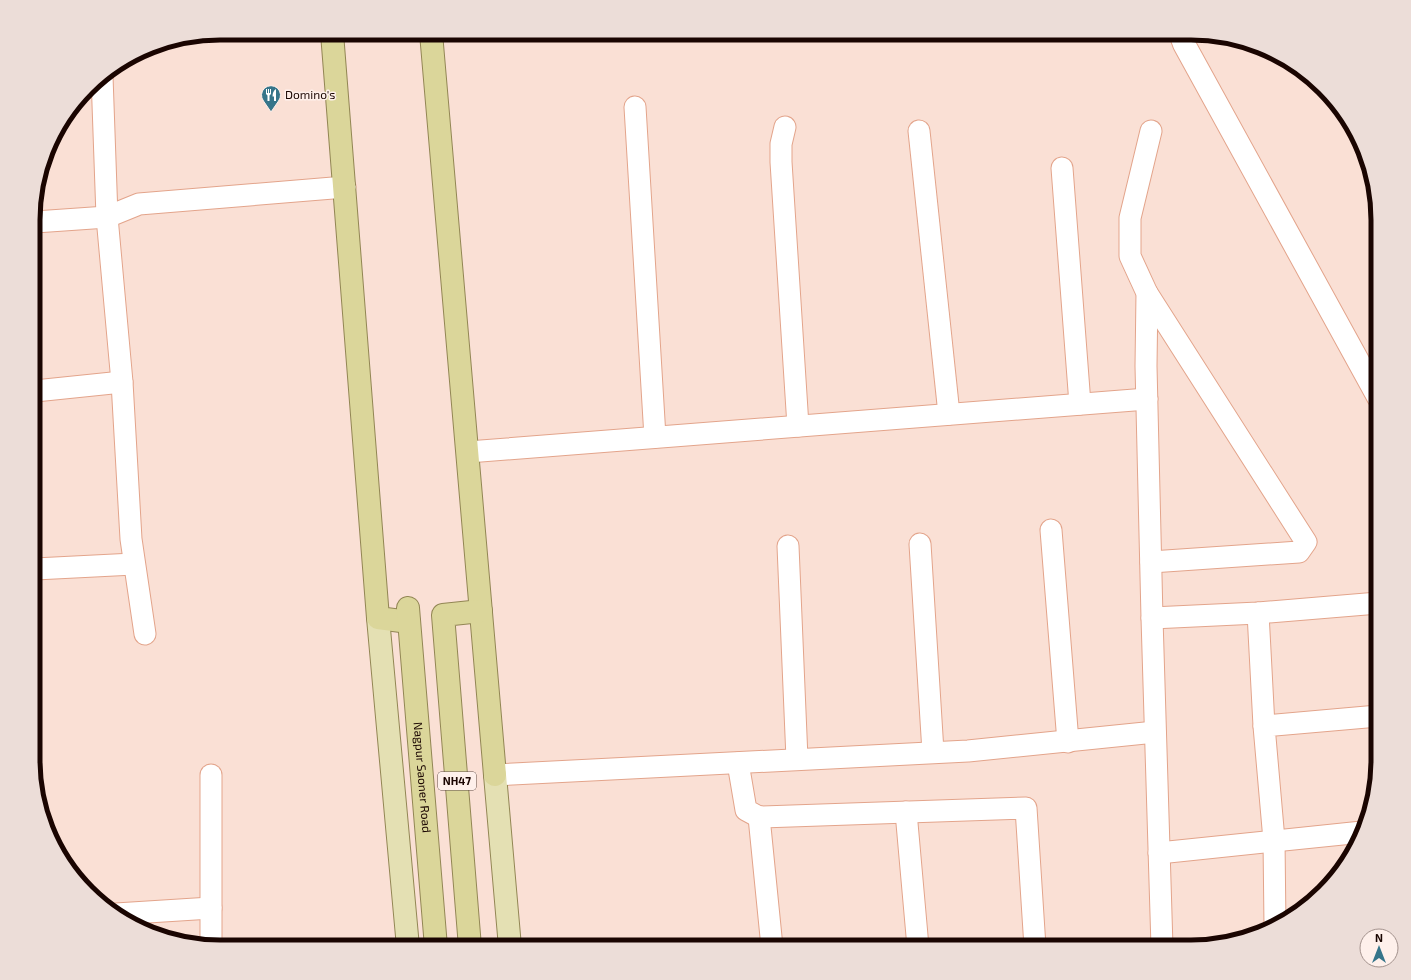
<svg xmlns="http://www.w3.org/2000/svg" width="1411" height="980" viewBox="0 0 1411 980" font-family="'Exo 2',sans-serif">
  <rect width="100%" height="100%" fill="#fae0d5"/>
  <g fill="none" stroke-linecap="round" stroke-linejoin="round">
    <g stroke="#e3a48b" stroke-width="23">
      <g id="minor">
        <polyline points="102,76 107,217 122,382 131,539 145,634"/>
        <polyline points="635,107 655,437"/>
        <polyline points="785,127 781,144 781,162 798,426"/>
        <polyline points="919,131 949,414"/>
        <polyline points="1151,131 1130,218 1130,256 1147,293 1146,366 1152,618 1162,947"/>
        <polyline points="1062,168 1080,404"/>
        <polyline points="35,222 107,217 139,204 345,187"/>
        <polyline points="1147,293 1306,542 1299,552 1151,562"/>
        <polyline points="35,391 122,382"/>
        <polyline points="468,452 1147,399"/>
        <polyline points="1051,530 1068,742"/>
        <polyline points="920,544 933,752"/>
        <polyline points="788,546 797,759"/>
        <polyline points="35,569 134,564"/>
        <polyline points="1258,613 1264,726"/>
        <polyline points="1152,618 1258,613 1378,603"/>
        <polyline points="738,763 746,810 759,817"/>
        <polyline points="211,775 211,947"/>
        <polyline points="495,775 968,751 1155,732"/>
        <polyline points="906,812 918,947"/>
        <polyline points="1159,853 1362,832"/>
        <polyline points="116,914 211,908"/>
        <polyline points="1275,927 1274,840 1264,726 1378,716"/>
        <polyline points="772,947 759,817 1026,808 1035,947"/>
      </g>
    </g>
    <g stroke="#e3a48b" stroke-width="24">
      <polyline id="tertiary" points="1180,33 1184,44 1378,397"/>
    </g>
    <g stroke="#928654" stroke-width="24">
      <g id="primary">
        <polyline points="378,618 408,947"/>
        <polyline points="495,775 510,947"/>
      </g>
    </g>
    <g stroke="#928654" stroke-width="24">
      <g id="trunk">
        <polyline points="332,33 378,618 409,622"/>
        <polyline points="431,33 495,775"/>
        <path id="s1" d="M408,608L436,947"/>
        <polyline points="470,947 443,615 481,611"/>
      </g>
    </g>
    <use href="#minor" stroke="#fff" stroke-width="21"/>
    <use href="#tertiary" stroke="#fff" stroke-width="22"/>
    <use href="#primary" stroke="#e4e0b3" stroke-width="22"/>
    <use href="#trunk" stroke="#dbd69a" stroke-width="22"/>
  </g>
  <defs>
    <g id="restaurant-pin" transform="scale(1)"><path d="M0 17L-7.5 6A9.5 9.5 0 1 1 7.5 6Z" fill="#36758a" stroke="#fef0eb"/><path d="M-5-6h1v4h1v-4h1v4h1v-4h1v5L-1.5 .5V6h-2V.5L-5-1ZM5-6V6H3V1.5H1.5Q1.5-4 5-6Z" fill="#fff"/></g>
  </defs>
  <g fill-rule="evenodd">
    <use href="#restaurant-pin" x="271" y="95"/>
  </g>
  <g text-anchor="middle" stroke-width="3" stroke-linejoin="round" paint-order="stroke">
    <rect fill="#fef0eb" stroke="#5e4c47" stroke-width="1" x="438" y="772" width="38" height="18" rx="3"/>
    <g font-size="11" font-weight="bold" fill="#1a0501">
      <text x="457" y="785">NH47</text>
    </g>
    <g font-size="12" fill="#1a0501" stroke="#fef0eb" text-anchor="start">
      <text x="285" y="99">Domino's</text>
    </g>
    <g font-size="12" fill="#1a0501" stroke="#fef0eb">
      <text dy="4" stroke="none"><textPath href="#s1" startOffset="170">Nagpur Saoner Road</textPath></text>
    </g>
  </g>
  <path d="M0 0H1411V980H0ZM220 40H1191A180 180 0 0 1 1371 220V760A180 180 0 0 1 1191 940H220A180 180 0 0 1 40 760V220A180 180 0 0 1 220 40Z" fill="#ecddd8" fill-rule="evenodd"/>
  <path fill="none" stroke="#1a0501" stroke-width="5" d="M220 40H1191A180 180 0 0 1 1371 220V760A180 180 0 0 1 1191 940H220A180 180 0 0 1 40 760V220A180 180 0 0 1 220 40Z"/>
  <g transform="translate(1379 948)"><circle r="19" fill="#fef0eb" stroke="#a3928d"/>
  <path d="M0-3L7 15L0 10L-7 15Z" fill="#36758a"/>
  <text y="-6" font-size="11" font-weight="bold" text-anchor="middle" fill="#1a0501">N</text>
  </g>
</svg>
